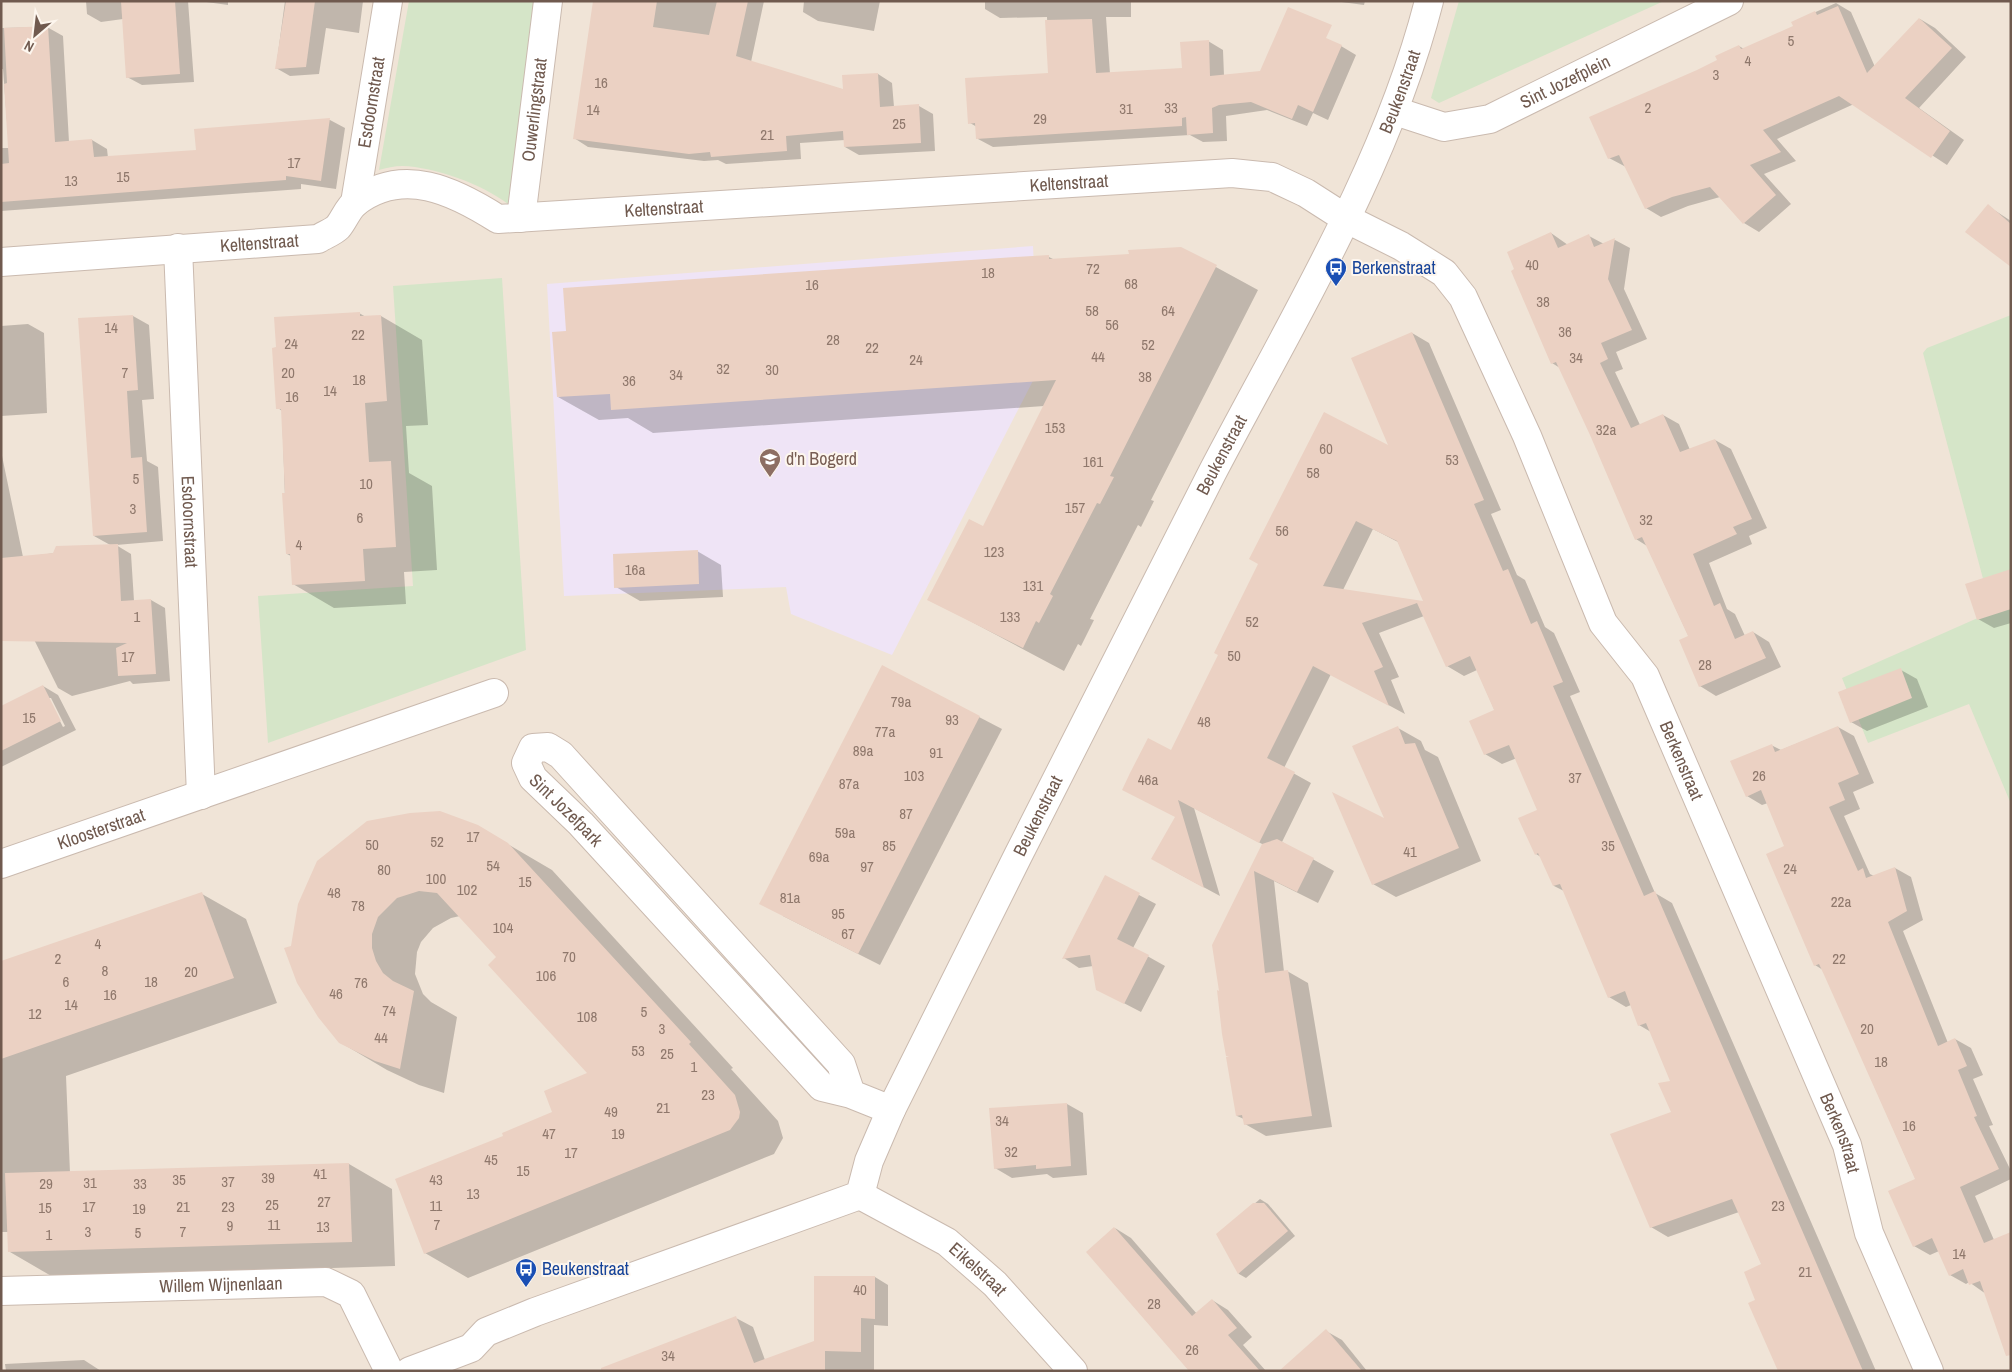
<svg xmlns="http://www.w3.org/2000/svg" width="2012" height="1372" viewBox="0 0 2012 1372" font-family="'Archivo Narrow',sans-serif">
  <rect width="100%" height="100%" fill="#f9f2e8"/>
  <rect fill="#f0e4d7" x="1" y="1" width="2010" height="1370"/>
  <polygon fill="#efe4f6" points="1033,246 1039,369 892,655 791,614 786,587 564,596 547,284"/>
  <g fill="#d5e5c8">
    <path d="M409,1H535L508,204C482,184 435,167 402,166C395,166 386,168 379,170Z"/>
    <polygon points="1459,1 1664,1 1439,103 1431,98"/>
    <polygon points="502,278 526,650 268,743 258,596 413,586 393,286"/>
    <polygon points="2011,315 2011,804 1969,704 1868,743 1842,678 1989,613 1990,605 1923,353 1927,348"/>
  </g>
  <g fill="#0003" fill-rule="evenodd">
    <polygon points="86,1 188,1 194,82 142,85 127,77 123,19 101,22 87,14"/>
    <polygon points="199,1 228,1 228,5"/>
    <polygon points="285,1 363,1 359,33 326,28 319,74 290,76 276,68"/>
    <polygon points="594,1 764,1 751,62 844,90 878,74 892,83 894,107 919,106 933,114 935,151 859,155 845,147 845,140 800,143 801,159 726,164 718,160 704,161 588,147 574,138"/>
    <polygon points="804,1 880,1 874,31 818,21 803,12"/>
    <polygon points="985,1 1131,1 1131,17 1106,17 1110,74 1184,69 1208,41 1223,50 1224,76 1261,73 1315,45 1341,46 1356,55 1328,120 1313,113 1307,126 1267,110 1226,116 1227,141 1203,142 1190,135 993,147 978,139 977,127 970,123 1049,74 1047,17 1000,18 985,9"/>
    <polygon points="1334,1 1365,1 1364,5"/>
    <polygon points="1836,3 1851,12 1875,67 1920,19 1935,28 1966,57 1919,108 1964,140 1947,165 1854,104 1777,139 1796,161 1764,174 1791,204 1759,232 1744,223 1720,197 1688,206 1661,217 1646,208 1626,167 1609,158 1718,61 1739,46 1744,49 1794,27 1793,22"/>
    <polygon points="47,27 63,36 69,142 92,140 107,149 108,158 197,151 196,130 330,120 345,128 336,189 301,184 301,189 1,211 1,148 9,148 3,69 1,69 1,28"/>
    <polygon points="1988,206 2011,221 2011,265"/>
    <polygon points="1551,233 1568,245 1589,236 1604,244 1615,240 1630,248 1624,289 1647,339 1616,352 1623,369 1615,372 1640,425 1663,415 1679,424 1690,450 1715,440 1731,449 1767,528 1749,536 1752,544 1709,563 1727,609 1735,614 1745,636 1753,632 1769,642 1781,667 1716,696 1700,686 1689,637 1647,546 1636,539 1591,435 1560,368 1552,363"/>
    <polygon points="1181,248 1258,290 1151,500 1154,501 1141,527 1138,525 1090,619 1094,620 1081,646 1078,644 1064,671 929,599 983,528 1044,406 653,433 628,418 599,420 558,397 1015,259 1049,257 1055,260 1130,255"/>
    <polygon points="359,313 366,317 381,316 422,340 428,425 406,426 409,473 432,486 437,570 404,572 406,604 334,608 293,584 291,556 287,554 282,411 278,408"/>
    <polygon points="133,316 149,325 154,399 142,400 147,461 158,467 163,541 116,545 131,554 134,601 151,600 165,608 170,681 133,684 130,681 72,696 58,688 13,597 1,602 1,451 23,557 112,546 94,536"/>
    <polygon points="28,324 44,333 47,413 1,416 1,326"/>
    <path d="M1412,333L1429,343L1501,510L1491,514L1517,575L1525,580L1545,627L1554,633L1580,692L1570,696L1655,893L1672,903L1876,1371H1779L1757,1300L1762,1265L1739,1212L1668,1237L1651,1227L1672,1113V1082L1651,1032L1639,1025L1631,1005L1626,1007L1609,997L1564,891L1554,886L1541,857L1536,854L1539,810L1517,758L1502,764L1485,754L1495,711L1477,670L1464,676L1447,666L1424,616L1379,633L1399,677L1391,680L1405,714L1331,674L1284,768L1311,783L1282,842L1334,871L1318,903L1274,881L1284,972L1287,971L1308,983L1332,1127L1266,1136L1245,1124L1244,1119L1237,1116L1232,1058L1213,945L1264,845L1194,808L1220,896L1170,869L1176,818L1171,752L1390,447ZM1373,529L1398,542L1425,603L1343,590Z"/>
    <polygon points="697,551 721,565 723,597 640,601 616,587"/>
    <polygon points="2011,572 2011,623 1994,628 1978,619"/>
    <polygon points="883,667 1002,729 880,965 783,916"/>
    <polygon points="1901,670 1917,679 1928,707 1867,731 1851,722"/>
    <path d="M43,686L58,695L76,730L1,767V707ZM48,698H51L65,726L63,727Z"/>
    <polygon points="1838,727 1854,736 1874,783 1853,792 1860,809 1844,816 1870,874 1874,876 1895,868 1911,877 1923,920 1903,931 1948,1043 1955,1039 1971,1048 1983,1075 1973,1079 1993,1125 1989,1126 2011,1171 2011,1179 1975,1196 1994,1240 1986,1294 1969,1282 1966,1284 1950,1275 1939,1251 1930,1255 1914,1246 1916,1180 1823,970 1815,965 1785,847 1768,803 1762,805 1747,796 1771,745 1781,750"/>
    <polygon points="1398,728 1421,741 1425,750 1438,757 1481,861 1396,897 1373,884 1386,821"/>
    <polygon points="477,826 552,870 733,1068 731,1069 778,1121 783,1138 774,1154 468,1278 425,1253 505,1136 554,1113 589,1074 498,957 460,916 451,918 433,928 421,942 417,952 415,974 423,994 431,1002 457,1017 444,1093 419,1085 387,1070 343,1044 292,947"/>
    <polygon points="1105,877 1156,904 1133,948 1165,966 1141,1012 1114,998 1093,966 1079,968 1064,958"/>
    <polygon points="202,894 246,919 277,1003 66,1076 70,1173 349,1164 392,1189 395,1266 53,1277 10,1252 9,1232 1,1232 1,962"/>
    <polygon points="1067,1104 1083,1113 1087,1175 1053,1178 1047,1174 1012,1178 995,1168"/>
    <polygon points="1260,1199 1268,1204 1295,1236 1246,1278 1239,1274 1218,1235"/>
    <polygon points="1115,1228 1131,1238 1197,1314 1212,1300 1228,1310 1252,1337 1243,1345 1266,1371 1190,1371"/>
    <polygon points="875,1277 888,1285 888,1326 874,1325 874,1371 658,1371 736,1318 753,1327 765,1360 815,1342"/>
    <polygon points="1326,1331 1342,1340 1367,1371 1281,1371"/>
    <polygon points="84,1360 101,1371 6,1371 5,1364"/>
  </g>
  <g fill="#ebd1c3" fill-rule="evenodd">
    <polygon points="121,1 175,1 180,74 126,78"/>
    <polygon points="286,1 315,1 306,67 275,69"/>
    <polygon points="593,1 657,1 653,27 709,35 717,1 748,1 736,56 843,89 842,75 878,73 880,107 919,104 921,143 844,147 843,131 786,136 787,151 711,157 710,152 689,154 573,139"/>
    <polygon points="1838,6 1867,73 1919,18 1952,48 1905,98 1950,131 1931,158 1839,96 1763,130 1781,152 1750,165 1776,195 1743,224 1710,187 1672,197 1645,209 1619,155 1608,159 1589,117 1697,70 1717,60 1715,56 1739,45 1741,49 1793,26 1791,22 1815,11 1817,15"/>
    <polygon points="1288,7 1332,25 1326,38 1342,45 1313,112 1298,105 1292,119 1251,102 1219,105 1212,108 1213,133 1187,135 1186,117 1182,118 1182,126 976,139 975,123 968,124 965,78 1048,73 1045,20 1092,19 1096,73 1182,68 1180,42 1209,40 1210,76 1260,71"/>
    <polygon points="48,26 55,142 92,139 94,157 196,150 194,129 330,118 321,181 286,176 286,180 1,202 1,164 9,163 4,84 7,83 4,28"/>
    <polygon points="1988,204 2011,224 2011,267 1965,232"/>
    <polygon points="1551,232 1558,248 1589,234 1594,247 1615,238 1608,279 1632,330 1601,343 1608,359 1600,363 1631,428 1663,414 1680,452 1715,439 1752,519 1733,527 1737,534 1693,554 1714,606 1720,603 1735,639 1753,631 1766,658 1699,687 1679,640 1688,636 1642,537 1635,540 1590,435 1556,362 1551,364 1511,271 1514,269 1507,252"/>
    <polygon points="1181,247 1217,265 1110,476 1114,477 1100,504 1097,503 1050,594 1053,596 1039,623 1036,621 1023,648 927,600 969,519 983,526 1056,380 611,410 610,394 557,397 552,332 566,331 563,288 1015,257 1049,255 1049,259 1129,254 1128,250"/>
    <polygon points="360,312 360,316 381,315 387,401 365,403 369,462 391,461 396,547 363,549 365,581 292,585 290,554 286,554 282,493 285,493 281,409 276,409 272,348 276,347 274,317"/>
    <polygon points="133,315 138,390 127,391 131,458 142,457 147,532 93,536 78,318"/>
    <path d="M1412,332L1484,500L1474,504L1503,571L1508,569L1531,624L1537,621L1563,682L1553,686L1644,896L1655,891L1863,1371H1778L1748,1303L1755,1300L1744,1272L1761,1264L1732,1199L1650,1228L1610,1134L1671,1112L1658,1083L1670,1081L1646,1023L1638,1026L1625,991L1608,998L1560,884L1553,886L1538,853L1535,855L1518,818L1537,810L1509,745L1484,755L1469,721L1494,710L1470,656L1446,667L1417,603L1362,623L1383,667L1374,671L1389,706L1313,666L1267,758L1295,772L1259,843L1178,800L1204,888L1151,859L1175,817L1122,790L1130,773L1148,738L1171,750L1218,655L1214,653L1258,564L1249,559L1324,412L1388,445L1351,358ZM1356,521L1397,541L1423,601L1323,586Z"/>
    <polygon points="118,544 121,601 151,599 156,674 118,676 116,648 127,643 1,641 1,558 53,553 56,546"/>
    <polygon points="698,550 699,584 614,588 613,554"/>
    <polygon points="2011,569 2011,609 1977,620 1965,584"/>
    <polygon points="882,665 980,716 858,954 759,904"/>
    <polygon points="1901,668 1912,698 1850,723 1838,692"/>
    <polygon points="43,685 61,721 1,751 1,706"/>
    <polygon points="1398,726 1405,744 1415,743 1459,848 1372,885 1332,792 1384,818 1352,746"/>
    <polygon points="1838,726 1859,774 1838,783 1845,800 1829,807 1858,871 1863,868 1866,878 1895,867 1907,911 1888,922 1938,1046 1955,1038 1967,1066 1958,1070 1977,1116 1974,1117 1999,1169 1960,1187 1984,1243 2011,1232 2011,1355 2006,1356 1980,1281 1969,1285 1963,1269 1949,1276 1932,1238 1913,1247 1888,1191 1915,1179 1825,977 1819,964 1814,966 1766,854 1784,846 1761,790 1746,797 1730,761 1772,744 1775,752"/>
    <polygon points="440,811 478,825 508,843 691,1042 689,1044 735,1095 740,1112 739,1118 730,1130 424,1254 395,1179 503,1136 502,1133 552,1112 544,1091 587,1073 488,965 496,957 437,893 419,891 397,898 378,917 372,934 372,948 376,961 383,973 393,981 414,991 400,1069 375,1061 339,1043 318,1017 297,983 284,948 291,946 298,904 317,861 367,821 410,813"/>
    <polygon points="1277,839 1314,858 1297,892 1254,871 1265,973 1288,970 1312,1116 1244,1125 1242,1115 1236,1116 1226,1057 1229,1057 1226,1056 1222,1034 1217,990 1219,991 1212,945 1262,844"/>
    <polygon points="1105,875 1140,893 1117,939 1149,955 1124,1004 1096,990 1090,955 1062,959"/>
    <polygon points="202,892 234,978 1,1059 1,961"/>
    <polygon points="1067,1103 1071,1166 1036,1169 1036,1165 994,1169 989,1108"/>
    <polygon points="349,1163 352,1242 8,1252 5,1173"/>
    <polygon points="1253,1203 1264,1203 1288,1231 1238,1274 1216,1234"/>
    <polygon points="1114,1227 1192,1316 1212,1299 1237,1328 1228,1335 1260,1371 1189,1371 1086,1252"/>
    <polygon points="814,1276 875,1276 875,1319 861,1318 861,1352 825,1351 825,1371 601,1371 601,1368 736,1316 754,1363 814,1341"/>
    <polygon points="1326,1329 1362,1371 1279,1371"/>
  </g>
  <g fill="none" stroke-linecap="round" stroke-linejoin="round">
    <g stroke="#cabaaf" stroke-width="30">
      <g id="street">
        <path id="s1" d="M1395,111L1444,127L1490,119L1729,1"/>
        <path id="s2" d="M355,203L388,1"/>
        <path id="s3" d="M521,218L548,1"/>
        <path id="s4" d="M178,248L201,795"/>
        <path id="s5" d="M1,262L318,239C324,235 333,232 338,227C344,220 348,208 356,202C403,166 454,191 498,219L1232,173L1272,177L1306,193L1345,218L1401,246L1444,273L1463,297L1527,436L1603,623L1645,676L1847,1145L1869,1233L1929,1371"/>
        <path id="s6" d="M1,864L494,693"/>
        <path id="s7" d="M851,1094L841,1064L561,755L548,747L533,748L526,763L533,778L581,824L822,1087L851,1094L891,1110"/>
        <path id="s8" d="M860,1195L947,1242L995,1284L1073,1371"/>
        <path id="s9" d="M1,1291L326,1282L351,1294L389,1371"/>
        <path id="s10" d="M410,1371L471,1348L486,1332L535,1312L860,1195L869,1161L891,1110C997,897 1103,685 1212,473C1291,322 1387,166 1429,1"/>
      </g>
    </g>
    <use href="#street" stroke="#fff" stroke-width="28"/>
  </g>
  <defs>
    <g id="bus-pin" transform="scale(1.125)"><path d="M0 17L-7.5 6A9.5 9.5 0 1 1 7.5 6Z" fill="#1a4fb4" stroke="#fdf6ee"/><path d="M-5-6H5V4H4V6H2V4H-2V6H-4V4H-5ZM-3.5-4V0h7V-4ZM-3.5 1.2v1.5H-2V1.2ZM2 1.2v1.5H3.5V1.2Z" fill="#fff"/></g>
    <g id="school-pin" transform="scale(1.125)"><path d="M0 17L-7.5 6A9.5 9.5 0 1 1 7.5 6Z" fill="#8d6e63" stroke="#fdf6ee"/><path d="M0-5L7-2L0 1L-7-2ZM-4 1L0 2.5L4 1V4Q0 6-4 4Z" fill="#fff"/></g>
  </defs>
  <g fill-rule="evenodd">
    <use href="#bus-pin" x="1336" y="268"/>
    <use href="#school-pin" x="770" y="459"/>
    <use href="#bus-pin" x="526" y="1269"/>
  </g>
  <g text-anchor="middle" stroke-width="4" stroke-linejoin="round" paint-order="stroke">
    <g font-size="15" fill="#8f786c">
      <text x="1791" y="46">5</text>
      <text x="1748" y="66">4</text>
      <text x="1716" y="80">3</text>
      <text x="601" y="88">16</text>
      <text x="1171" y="113">33</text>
      <text x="1648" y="113">2</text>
      <text x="1126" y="114">31</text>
      <text x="593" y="115">14</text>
      <text x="1040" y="124">29</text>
      <text x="899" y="129">25</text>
      <text x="767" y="140">21</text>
      <text x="294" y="168">17</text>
      <text x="123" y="182">15</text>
      <text x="71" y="186">13</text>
      <text x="1532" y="270">40</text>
      <text x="1093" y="274">72</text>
      <text x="988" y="278">18</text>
      <text x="1131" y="289">68</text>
      <text x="812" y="290">16</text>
      <text x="1543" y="307">38</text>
      <text x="1092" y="316">58</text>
      <text x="1168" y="316">64</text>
      <text x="1112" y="330">56</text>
      <text x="111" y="333">14</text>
      <text x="1565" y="337">36</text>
      <text x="358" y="340">22</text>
      <text x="833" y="345">28</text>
      <text x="291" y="349">24</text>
      <text x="1148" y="350">52</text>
      <text x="872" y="353">22</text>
      <text x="1098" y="362">44</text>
      <text x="1576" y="363">34</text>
      <text x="916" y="365">24</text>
      <text x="723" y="374">32</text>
      <text x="772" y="375">30</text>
      <text x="125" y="378">7</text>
      <text x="288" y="378">20</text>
      <text x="676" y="380">34</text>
      <text x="1145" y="382">38</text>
      <text x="359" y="385">18</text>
      <text x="629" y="386">36</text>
      <text x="330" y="396">14</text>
      <text x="292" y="402">16</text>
      <text x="1055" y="433">153</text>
      <text x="1606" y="435">32a</text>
      <text x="1326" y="454">60</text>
      <text x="1452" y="465">53</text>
      <text x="1093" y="467">161</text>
      <text x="1313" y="478">58</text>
      <text x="136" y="484">5</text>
      <text x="366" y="489">10</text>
      <text x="1075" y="513">157</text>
      <text x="133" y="514">3</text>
      <text x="360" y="523">6</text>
      <text x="1646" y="525">32</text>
      <text x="1282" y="536">56</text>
      <text x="299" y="550">4</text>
      <text x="994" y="557">123</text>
      <text x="635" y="575">16a</text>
      <text x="1033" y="591">131</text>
      <text x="137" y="622">1</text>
      <text x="1010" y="622">133</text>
      <text x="1252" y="627">52</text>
      <text x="1234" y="661">50</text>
      <text x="128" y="662">17</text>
      <text x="1705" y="670">28</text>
      <text x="901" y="707">79a</text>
      <text x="29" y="723">15</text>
      <text x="952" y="725">93</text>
      <text x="1204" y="727">48</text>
      <text x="885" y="737">77a</text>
      <text x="863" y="756">89a</text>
      <text x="936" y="758">91</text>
      <text x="914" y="781">103</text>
      <text x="1759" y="781">26</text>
      <text x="1575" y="783">37</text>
      <text x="1148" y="785">46a</text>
      <text x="849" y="789">87a</text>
      <text x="906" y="819">87</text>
      <text x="845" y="838">59a</text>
      <text x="473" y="842">17</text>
      <text x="437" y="847">52</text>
      <text x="372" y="850">50</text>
      <text x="889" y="851">85</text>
      <text x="1608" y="851">35</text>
      <text x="1410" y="857">41</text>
      <text x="819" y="862">69a</text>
      <text x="493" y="871">54</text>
      <text x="867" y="872">97</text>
      <text x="1790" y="874">24</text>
      <text x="384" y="875">80</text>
      <text x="436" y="884">100</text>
      <text x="525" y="887">15</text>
      <text x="467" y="895">102</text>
      <text x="334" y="898">48</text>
      <text x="790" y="903">81a</text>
      <text x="1841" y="907">22a</text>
      <text x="358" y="911">78</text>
      <text x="838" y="919">95</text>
      <text x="503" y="933">104</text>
      <text x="848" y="939">67</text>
      <text x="98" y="949">4</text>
      <text x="569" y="962">70</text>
      <text x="58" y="964">2</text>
      <text x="1839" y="964">22</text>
      <text x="105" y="976">8</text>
      <text x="191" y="977">20</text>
      <text x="546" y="981">106</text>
      <text x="66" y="987">6</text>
      <text x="151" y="987">18</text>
      <text x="361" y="988">76</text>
      <text x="336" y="999">46</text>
      <text x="110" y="1000">16</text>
      <text x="71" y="1010">14</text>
      <text x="389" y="1016">74</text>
      <text x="644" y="1017">5</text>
      <text x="35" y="1019">12</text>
      <text x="587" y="1022">108</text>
      <text x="662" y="1034">3</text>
      <text x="1867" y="1034">20</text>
      <text x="381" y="1043">44</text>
      <text x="638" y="1056">53</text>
      <text x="667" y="1059">25</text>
      <text x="1881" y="1067">18</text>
      <text x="694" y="1072">1</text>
      <text x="708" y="1100">23</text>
      <text x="663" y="1113">21</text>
      <text x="611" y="1117">49</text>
      <text x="1002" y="1126">34</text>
      <text x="1909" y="1131">16</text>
      <text x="549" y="1139">47</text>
      <text x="618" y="1139">19</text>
      <text x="1011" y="1157">32</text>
      <text x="571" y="1158">17</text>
      <text x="491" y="1165">45</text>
      <text x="523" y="1176">15</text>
      <text x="320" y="1179">41</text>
      <text x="268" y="1183">39</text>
      <text x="179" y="1185">35</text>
      <text x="436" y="1185">43</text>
      <text x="228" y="1187">37</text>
      <text x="90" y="1188">31</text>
      <text x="46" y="1189">29</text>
      <text x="140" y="1189">33</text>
      <text x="473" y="1199">13</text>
      <text x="324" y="1207">27</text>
      <text x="272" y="1210">25</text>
      <text x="436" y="1211">11</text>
      <text x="1778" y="1211">23</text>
      <text x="89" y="1212">17</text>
      <text x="183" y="1212">21</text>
      <text x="228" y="1212">23</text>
      <text x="45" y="1213">15</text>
      <text x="139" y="1214">19</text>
      <text x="274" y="1230">11</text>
      <text x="437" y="1230">7</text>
      <text x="230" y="1231">9</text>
      <text x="323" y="1232">13</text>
      <text x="88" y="1237">3</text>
      <text x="183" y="1237">7</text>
      <text x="138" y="1238">5</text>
      <text x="49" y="1240">1</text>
      <text x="1959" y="1259">14</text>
      <text x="1805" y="1277">21</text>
      <text x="860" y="1295">40</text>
      <text x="1154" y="1309">28</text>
      <text x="1192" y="1355">26</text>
      <text x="668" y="1361">34</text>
    </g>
    <g font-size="18" fill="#705a4f" stroke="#fdf6ee">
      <text dy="6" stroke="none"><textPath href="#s1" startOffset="182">Sint Jozefplein</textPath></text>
      <text dy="6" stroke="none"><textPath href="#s10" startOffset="1715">Beukenstraat</textPath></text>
      <text dy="6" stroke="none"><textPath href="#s2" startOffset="102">Esdoornstraat</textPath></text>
      <text dy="6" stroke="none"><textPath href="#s3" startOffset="109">Ouwerlingstraat</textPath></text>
      <text dy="6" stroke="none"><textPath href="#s5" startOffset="1098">Keltenstraat</textPath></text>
      <text dy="6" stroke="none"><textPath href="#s5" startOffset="692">Keltenstraat</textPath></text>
      <text dy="6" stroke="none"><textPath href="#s5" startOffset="259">Keltenstraat</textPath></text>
      <text dy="6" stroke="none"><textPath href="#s10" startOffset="1310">Beukenstraat</textPath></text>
      <text dy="6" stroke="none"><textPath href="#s4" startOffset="274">Esdoornstraat</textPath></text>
      <text dy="6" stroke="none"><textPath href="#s5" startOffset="2044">Berkenstraat</textPath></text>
      <text dy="6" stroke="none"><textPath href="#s7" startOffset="558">Sint Jozefpark</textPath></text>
      <text dy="6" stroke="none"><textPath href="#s10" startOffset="905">Beukenstraat</textPath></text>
      <text dy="6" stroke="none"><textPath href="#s6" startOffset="106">Kloosterstraat</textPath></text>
      <text dy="6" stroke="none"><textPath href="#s5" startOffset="2449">Berkenstraat</textPath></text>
      <text dy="6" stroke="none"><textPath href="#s8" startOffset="140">Eikelstraat</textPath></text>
      <text dy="6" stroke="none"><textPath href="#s9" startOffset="220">Willem Wijnenlaan</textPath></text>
    </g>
    <g font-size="18" fill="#164399" stroke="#fdf6ee" text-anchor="start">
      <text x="1352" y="274">Berkenstraat</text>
      <text x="542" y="1275">Beukenstraat</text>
    </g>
    <g font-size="18" fill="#785e54" stroke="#fdf6ee" text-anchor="start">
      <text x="786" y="465">d'n Bogerd</text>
    </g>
  </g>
  <rect width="2012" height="1372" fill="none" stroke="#705a4f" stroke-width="5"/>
  <g transform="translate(35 35) rotate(208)" stroke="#fdf6ee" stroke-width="4" paint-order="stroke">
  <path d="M0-4L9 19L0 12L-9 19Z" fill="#705a4f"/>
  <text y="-8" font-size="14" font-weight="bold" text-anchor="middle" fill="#705a4f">N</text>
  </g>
</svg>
